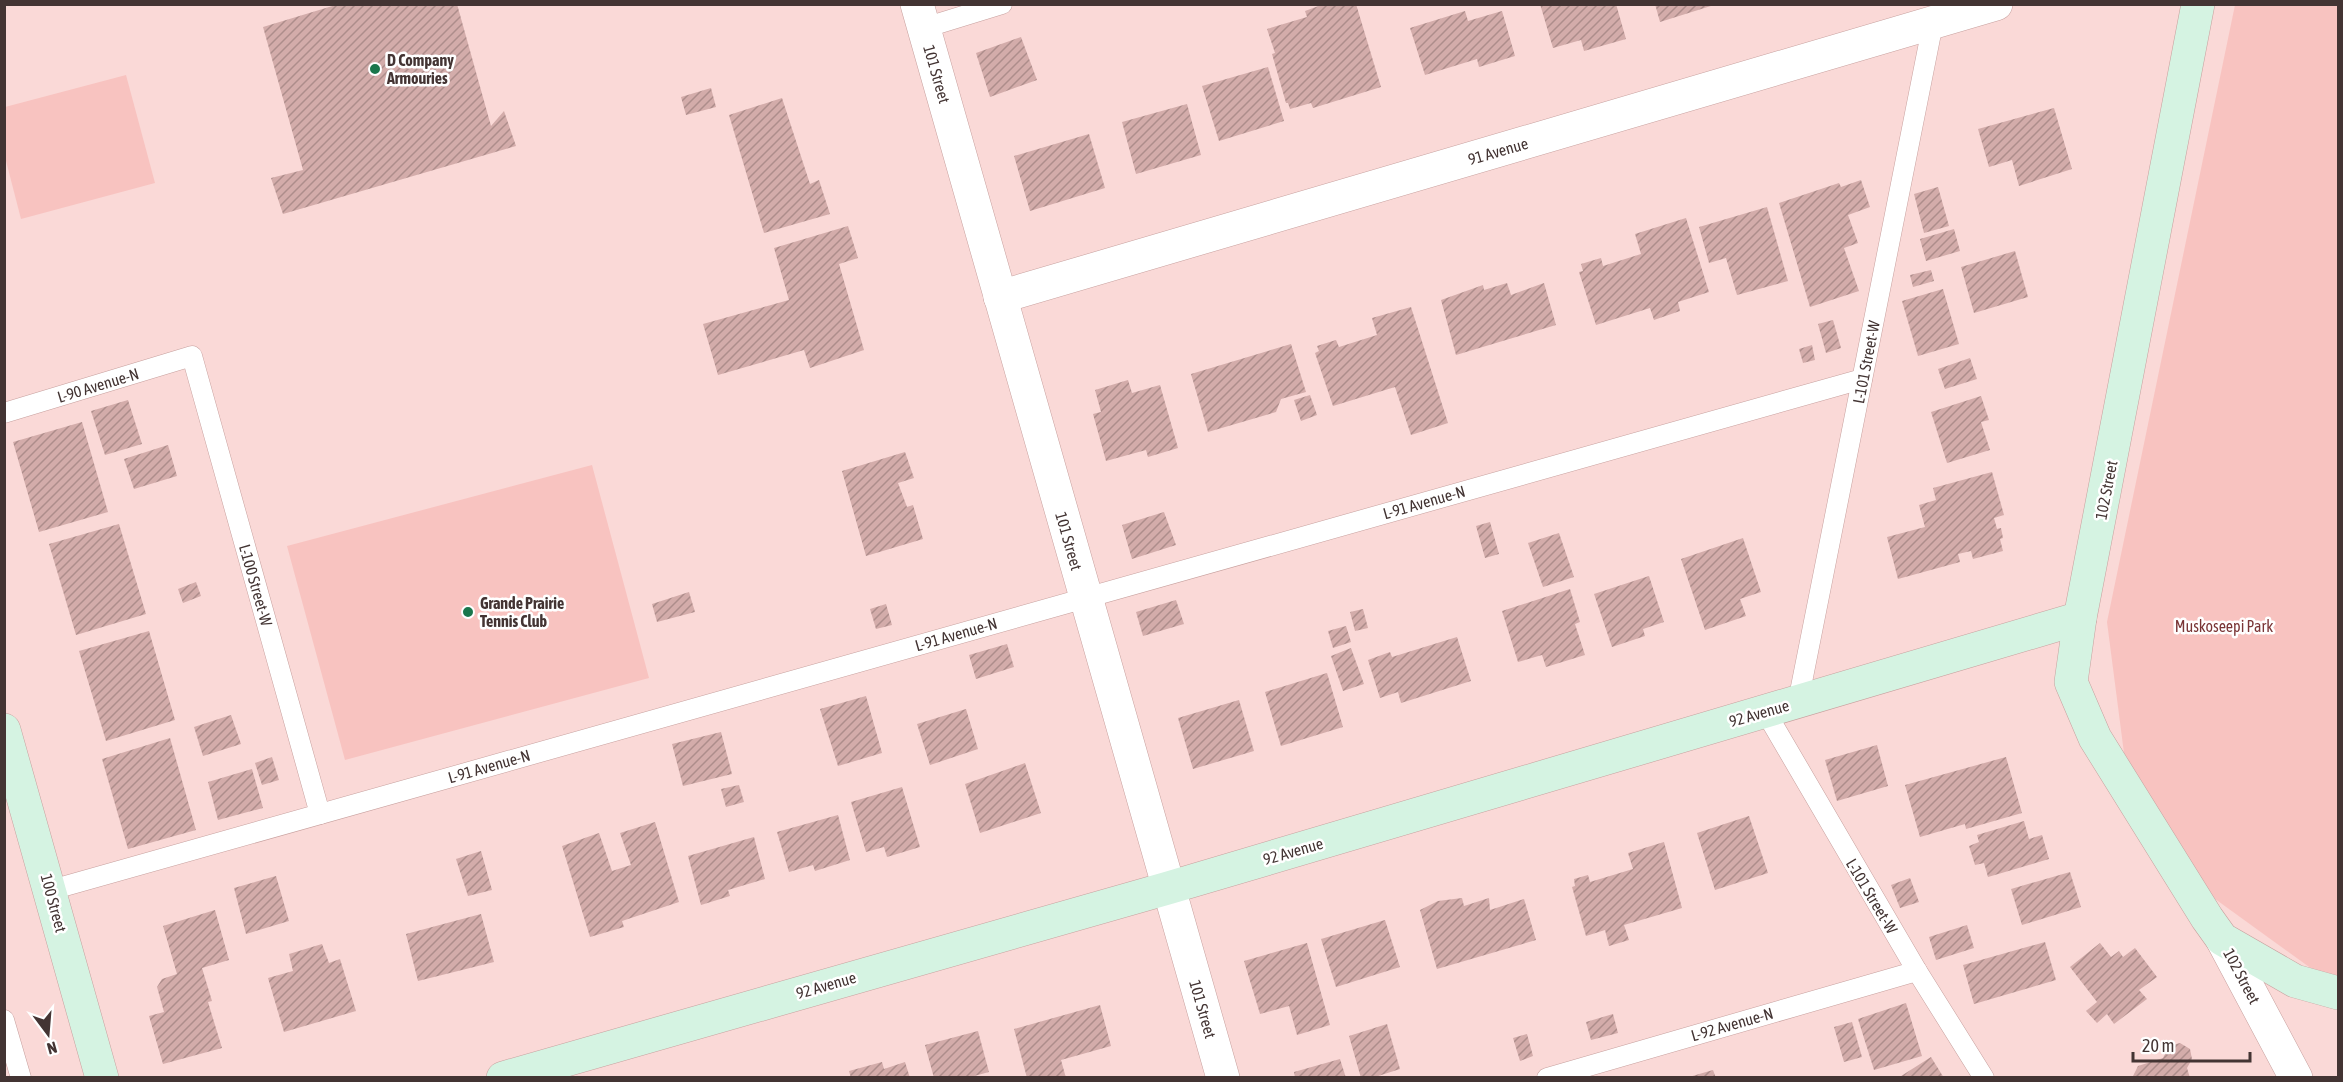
<svg xmlns="http://www.w3.org/2000/svg" width="2343" height="1082" viewBox="0 0 2343 1082" font-family="'Asap Condensed',sans-serif">
  <defs>
    <pattern id="building-hatch" width="6" height="6" patternUnits="userSpaceOnUse" patternTransform="scale(1.5)"><rect width="6" height="6" fill="#d3acaa"/><path d="M-1 1l2-2M0 6l6-6M5 7l2-2" fill="none" stroke="#ad8d8b"/></pattern>
  </defs>
  <rect width="100%" height="100%" fill="#fad9d7"/>
  <g fill="#f8c3c0">
    <polygon points="2235,5 2338,5 2338,978 2312,969 2211,896 2124,753 2107,622"/>
    <polygon points="126,75 155,183 21,219 5,157 5,107"/>
    <polygon points="592,465 649,678 345,760 287,546"/>
  </g>
  <g fill="url(#building-hatch)">
    <polygon points="339,4 457,4 491,126 504,111 516,146 283,214 271,178 303,170 263,27"/>
    <polygon points="1324,4 1356,4 1381,87 1313,108 1311,103 1290,109 1288,103 1286,103 1272,54 1275,53 1267,29 1307,17 1305,11"/>
    <polygon points="1540,4 1616,4 1626,39 1584,51 1581,40 1553,48"/>
    <polygon points="1655,4 1714,4 1714,5 1660,22"/>
    <polygon points="1465,11 1468,21 1502,11 1515,56 1479,67 1477,59 1425,75 1410,28"/>
    <polygon points="1021,37 1037,80 990,97 976,53"/>
    <polygon points="1268,67 1284,121 1219,141 1202,86"/>
    <polygon points="711,88 716,107 686,115 681,97"/>
    <polygon points="782,98 810,184 819,180 830,214 764,233 729,115"/>
    <polygon points="1187,104 1201,155 1136,174 1122,122"/>
    <polygon points="2054,108 2072,169 2019,186 2012,160 1989,167 1978,129"/>
    <polygon points="1089,134 1105,188 1030,211 1014,156"/>
    <polygon points="1861,180 1870,207 1848,215 1858,243 1844,248 1859,291 1810,307 1779,203 1839,183 1841,187"/>
    <polygon points="1938,187 1949,226 1924,233 1914,194"/>
    <polygon points="1767,207 1788,281 1737,295 1726,258 1709,263 1699,227"/>
    <polygon points="1686,218 1709,292 1678,302 1680,311 1654,320 1650,308 1596,325 1579,272 1583,271 1581,264 1601,258 1603,266 1641,254 1635,234"/>
    <polygon points="848,226 858,258 839,264 864,350 810,368 804,350 718,375 703,324 789,300 774,248"/>
    <polygon points="1954,229 1960,251 1926,261 1920,239"/>
    <polygon points="2015,251 2028,297 1974,313 1961,267"/>
    <polygon points="1931,270 1934,281 1913,287 1910,275"/>
    <polygon points="1507,283 1511,295 1544,283 1556,325 1456,355 1441,300 1483,285 1484,290"/>
    <polygon points="1943,289 1959,344 1918,356 1902,301"/>
    <polygon points="1411,307 1448,423 1411,435 1395,387 1333,406 1315,353 1319,351 1317,346 1336,340 1339,347 1377,335 1372,318"/>
    <polygon points="1833,320 1841,348 1826,353 1818,324"/>
    <polygon points="1291,344 1306,392 1281,399 1276,412 1208,432 1191,374"/>
    <polygon points="1812,345 1815,360 1803,363 1799,349"/>
    <polygon points="1970,358 1977,379 1945,389 1938,369"/>
    <polygon points="1128,380 1132,393 1160,385 1178,448 1148,457 1146,450 1106,461 1093,414 1101,412 1095,390"/>
    <polygon points="1310,395 1317,415 1301,421 1294,400"/>
    <polygon points="1981,396 1989,420 1981,422 1990,450 1947,463 1931,412"/>
    <polygon points="128,400 142,444 105,455 91,411"/>
    <polygon points="82,422 108,512 39,532 13,442"/>
    <polygon points="168,445 177,476 134,489 124,459"/>
    <polygon points="905,452 914,478 898,483 907,507 913,505 923,539 866,556 842,471"/>
    <polygon points="1992,472 2004,515 1994,518 1997,529 2001,528 2003,538 2000,539 2003,551 1973,559 1971,551 1958,554 1960,562 1898,579 1887,537 1925,527 1919,505 1936,500 1933,488"/>
    <polygon points="1164,512 1176,545 1132,559 1122,525"/>
    <polygon points="1490,522 1499,554 1485,558 1476,526"/>
    <polygon points="119,524 146,614 76,635 49,544"/>
    <polygon points="1559,533 1574,577 1543,587 1528,543"/>
    <polygon points="1743,538 1761,592 1740,599 1746,616 1705,630 1681,559"/>
    <polygon points="1649,576 1664,622 1643,629 1645,636 1612,647 1594,594"/>
    <polygon points="196,582 201,596 183,603 178,589"/>
    <polygon points="1570,589 1580,622 1575,624 1585,655 1546,667 1542,655 1518,662 1502,611"/>
    <polygon points="689,592 695,612 657,622 652,604"/>
    <polygon points="1176,600 1184,624 1143,636 1136,612"/>
    <polygon points="886,604 892,625 876,629 870,609"/>
    <polygon points="1363,609 1368,628 1355,631 1350,612"/>
    <polygon points="1346,626 1351,642 1333,648 1328,631"/>
    <polygon points="149,631 175,720 106,741 79,651"/>
    <polygon points="1457,637 1471,681 1401,703 1398,692 1380,698 1368,660 1390,652 1392,657"/>
    <polygon points="1007,644 1014,667 976,679 969,655"/>
    <polygon points="1351,648 1364,684 1343,691 1331,656"/>
    <polygon points="1327,673 1343,727 1281,746 1265,692"/>
    <polygon points="866,696 882,753 838,766 820,709"/>
    <polygon points="1239,700 1254,751 1193,769 1178,718"/>
    <polygon points="966,709 978,749 930,765 917,724"/>
    <polygon points="231,715 241,744 203,756 194,727"/>
    <polygon points="721,732 732,774 683,786 672,744"/>
    <polygon points="170,738 196,830 128,849 102,759"/>
    <polygon points="1877,745 1888,786 1837,801 1825,760"/>
    <polygon points="272,757 279,780 262,785 255,763"/>
    <polygon points="2006,757 2022,813 1966,829 1965,824 1920,837 1905,785"/>
    <polygon points="1025,763 1041,813 980,833 965,784"/>
    <polygon points="252,769 263,808 218,820 208,782"/>
    <polygon points="739,785 744,802 726,807 721,789"/>
    <polygon points="902,787 920,847 887,857 884,847 866,852 851,802"/>
    <polygon points="838,815 850,860 815,871 813,865 789,872 777,832"/>
    <polygon points="1749,816 1768,873 1715,890 1697,833"/>
    <polygon points="2024,821 2029,839 2042,835 2049,859 1988,877 1984,863 1975,865 1969,846 1979,842 1977,835"/>
    <polygon points="655,822 679,902 622,921 624,927 590,937 562,846 599,833 612,871 631,865 620,833"/>
    <polygon points="754,837 765,879 728,890 730,896 701,905 688,856"/>
    <polygon points="1664,842 1682,908 1624,925 1629,940 1609,946 1605,930 1586,936 1572,887 1575,886 1574,879 1588,875 1590,882 1633,869 1628,853"/>
    <polygon points="481,851 492,890 468,896 456,859"/>
    <polygon points="2070,872 2081,907 2022,925 2011,889"/>
    <polygon points="276,876 289,921 246,934 234,888"/>
    <polygon points="1910,878 1919,902 1900,908 1891,885"/>
    <polygon points="1462,898 1464,906 1489,898 1490,910 1524,899 1536,940 1437,969 1420,910 1438,901"/>
    <polygon points="215,910 229,960 202,968 212,1001 208,1002 222,1048 163,1064 149,1016 164,1012 157,987 162,979 177,974 163,926"/>
    <polygon points="481,914 494,962 418,981 406,934"/>
    <polygon points="1385,920 1400,967 1336,987 1321,939"/>
    <polygon points="1967,925 1974,948 1936,960 1929,937"/>
    <polygon points="2045,942 2056,980 1974,1004 1963,965"/>
    <polygon points="1307,943 1330,1025 1297,1035 1289,1006 1260,1014 1244,961"/>
    <polygon points="2100,943 2111,957 2119,951 2123,957 2135,948 2157,977 2139,990 2147,999 2114,1024 2107,1014 2097,1023 2086,1011 2097,1002 2070,967"/>
    <polygon points="322,944 329,963 340,959 356,1011 284,1032 268,978 293,971 289,954"/>
    <polygon points="1906,1003 1922,1056 1874,1070 1858,1019"/>
    <polygon points="1100,1005 1111,1046 1061,1060 1066,1078 1027,1078 1014,1029"/>
    <polygon points="1613,1014 1618,1033 1591,1040 1586,1022"/>
    <polygon points="1852,1022 1862,1057 1844,1062 1834,1027"/>
    <polygon points="1387,1024 1400,1069 1372,1078 1361,1078 1349,1036"/>
    <polygon points="978,1031 989,1072 967,1078 934,1078 925,1045"/>
    <polygon points="1527,1034 1533,1056 1520,1061 1513,1038"/>
    <polygon points="2180,1043 2190,1049 2192,1059 2187,1068 2190,1078 2132,1078 2138,1066 2163,1058 2169,1046"/>
    <polygon points="1931,1057 1944,1078 1898,1078"/>
    <polygon points="1340,1059 1346,1078 1295,1078 1294,1072"/>
    <polygon points="882,1062 884,1069 905,1062 910,1078 851,1078 849,1071"/>
    <polygon points="1713,1070 1716,1078 1689,1078 1689,1077"/>
  </g>
  <g fill="none" stroke-linecap="round" stroke-linejoin="round">
    <g stroke="#c7a09e" stroke-width="21">
      <g id="lane">
        <polyline points="924,28 1002,4"/>
        <polyline points="4,413 192,356 320,814"/>
        <polyline points="1798,702 1933,23"/>
        <polyline points="1765,711 1917,971 1984,1078"/>
        <polyline points="51,890 1862,379"/>
        <polyline points="4,1020 21,1078"/>
        <polyline points="1547,1078 1917,971"/>
      </g>
    </g>
    <g stroke="#c7a09e" stroke-width="34">
      <g id="street">
        <polyline points="917,4 1223,1078"/>
        <polyline points="1000,297 1996,4"/>
        <polyline points="2222,939 2296,1078"/>
      </g>
    </g>
    <g stroke="#c7a09e" stroke-width="34">
      <g id="secondary">
        <polyline points="2198,4 2080,618 2071,682 2095,738 2207,918 2222,939 2295,981 2338,993"/>
        <polyline points="4,730 102,1078"/>
        <polyline points="503,1078 1168,888 2080,618"/>
      </g>
    </g>
    <use href="#lane" stroke="#fff" stroke-width="20"/>
    <use href="#street" stroke="#fff" stroke-width="33"/>
    <use href="#secondary" stroke="#d5f3e2" stroke-width="33"/>
  </g>
  <g fill="#1a764c" stroke="#fff" stroke-width="2">
    <circle cx="375" cy="69" r="6"/>
    <circle cx="468" cy="612" r="6"/>
  </g>
  <g text-anchor="middle" stroke-width="5" stroke-linejoin="round" paint-order="stroke">
    <g font-size="16" font-weight="bold" fill="#433433" stroke="#fff" text-anchor="start">
      <text x="387" y="66">D Company<tspan x="387" dy="18">Armouries</tspan></text>
      <text x="480" y="609">Grande Prairie<tspan x="480" dy="18">Tennis Club</tspan></text>
    </g>
    <g font-size="16" fill="#433433" stroke="#fff">
      <text transform="translate(937 74) rotate(74)" y="6">101 Street</text>
      <text transform="translate(1498 151) rotate(-16)" y="6">91 Avenue</text>
      <text transform="translate(1866 362) rotate(-79)" y="6">L-101 Street-W</text>
      <text transform="translate(98 385) rotate(-17)" y="6">L-90 Avenue-N</text>
      <text transform="translate(2106 490) rotate(-79)" y="6">102 Street</text>
      <text transform="translate(1424 502) rotate(-16)" y="6">L-91 Avenue-N</text>
      <text transform="translate(1069 541) rotate(74)" y="6">101 Street</text>
      <text transform="translate(256 585) rotate(74)" y="6">L-100 Street-W</text>
      <text transform="translate(956 634) rotate(-16)" y="6">L-91 Avenue-N</text>
      <text transform="translate(1759 713) rotate(-16)" y="6">92 Avenue</text>
      <text transform="translate(489 766) rotate(-16)" y="6">L-91 Avenue-N</text>
      <text transform="translate(1293 851) rotate(-16)" y="6">92 Avenue</text>
      <text transform="translate(1872 896) rotate(59)" y="6">L-101 Street-W</text>
      <text transform="translate(54 903) rotate(75)" y="6">100 Street</text>
      <text transform="translate(2242 976) rotate(62)" y="6">102 Street</text>
      <text transform="translate(826 985) rotate(-16)" y="6">92 Avenue</text>
      <text transform="translate(1203 1009) rotate(74)" y="6">101 Street</text>
      <text transform="translate(1732 1024) rotate(-16)" y="6">L-92 Avenue-N</text>
    </g>
    <g font-size="16" fill="#7a3536" stroke="#fff">
      <text x="2224" y="632">Muskoseepi Park</text>
    </g>
  </g>
  <rect width="2343" height="1082" fill="none" stroke="#433433" stroke-width="12"/>
  <g transform="translate(48 1034) rotate(164)" stroke="#ffffff" stroke-width="4.5" paint-order="stroke">
  <path d="M0-4.5L10 22L0 15L-10 22Z" fill="#433433"/>
  <text y="-9" font-size="16" font-weight="bold" text-anchor="middle" fill="#433433">N</text>
  </g>
  <path d="M2133 1052v9h117v-9" fill="none" stroke="#433433" stroke-width="3"/>
  <text x="2142" y="1052" font-size="18" fill="#433433" stroke="#ffffff" stroke-width="4.5" paint-order="stroke">20 m</text>
</svg>
